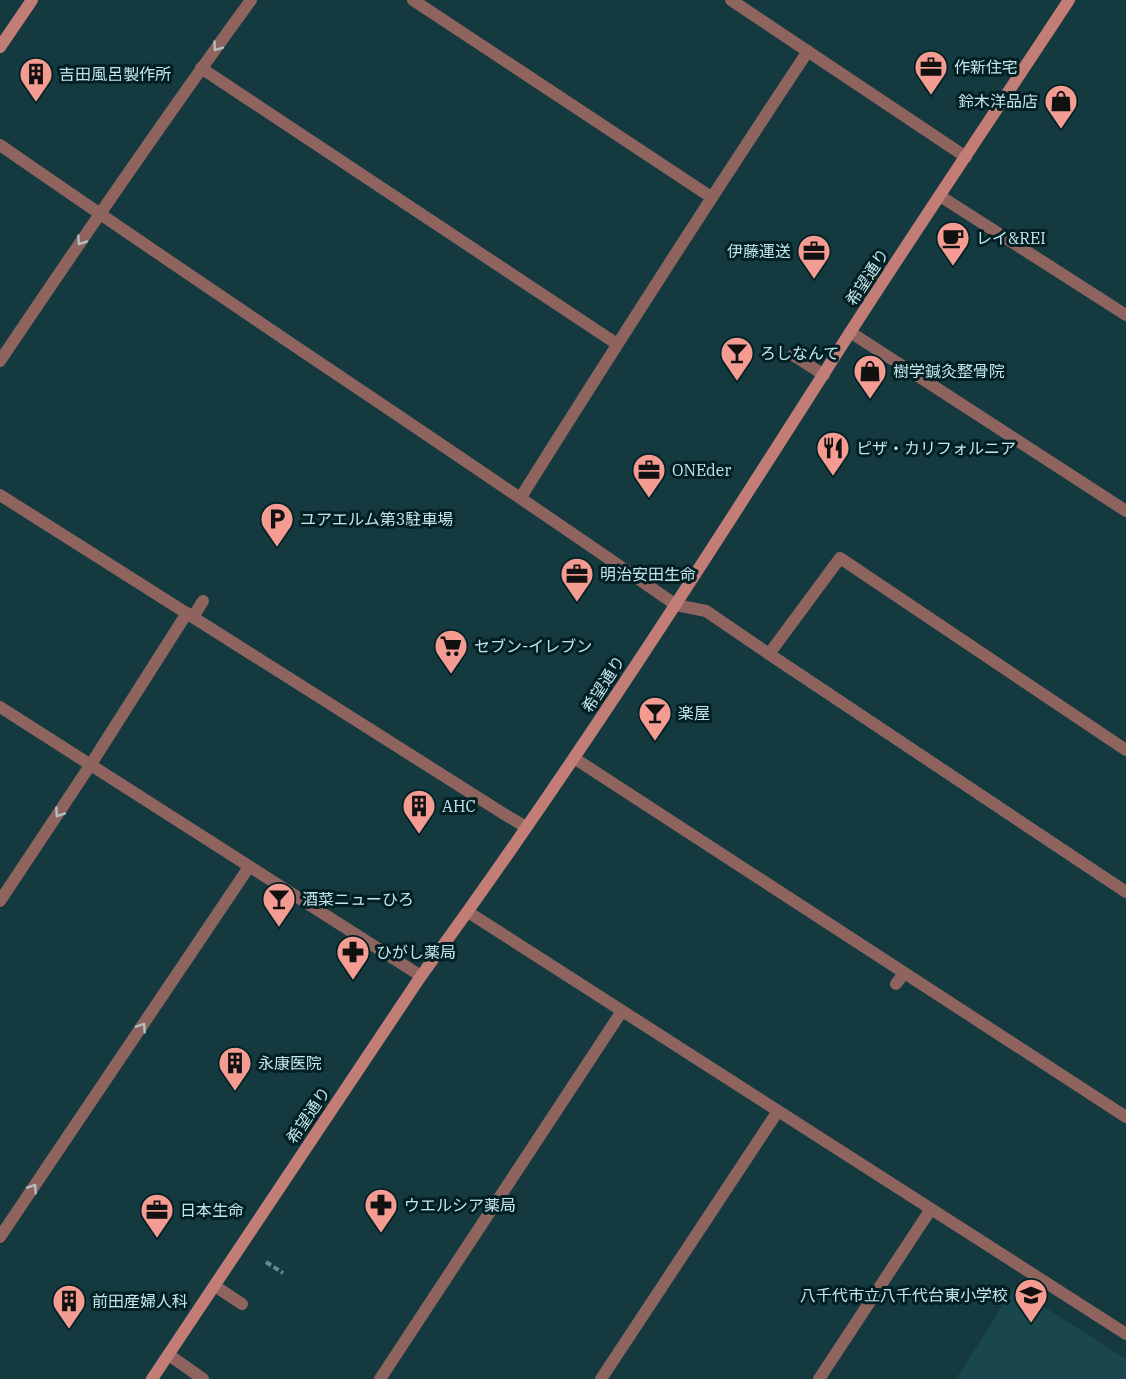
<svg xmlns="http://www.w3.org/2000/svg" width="1126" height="1379" viewBox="0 0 1126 1379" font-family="'IBM Plex Serif','Noto Sans JP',serif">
  <rect width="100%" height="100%" fill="#143a3f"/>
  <polygon fill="#19474c" points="1014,1288 1126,1359 1126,1379 956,1379"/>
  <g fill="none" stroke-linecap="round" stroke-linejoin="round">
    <polyline stroke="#65898e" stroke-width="4" stroke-dasharray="6 3" stroke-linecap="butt" points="266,1262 283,1273"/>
    <g stroke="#8f645f" stroke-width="12">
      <polyline points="793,355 824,375"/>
      <polyline points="193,617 203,601"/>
      <polyline points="574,758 1126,1117"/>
      <polyline points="896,984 904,973"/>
      <polyline points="215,1286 242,1304"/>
    </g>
    <g stroke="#8f645f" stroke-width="12">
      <polyline points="413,0 711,197"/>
      <polyline points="731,0 966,157"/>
      <polyline points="201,68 617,344"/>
      <path d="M0,145C224,301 452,449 676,605L706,611L769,654L1126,892"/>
      <polyline points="940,196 1126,315"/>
      <polyline points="850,332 1126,511"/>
      <path d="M0,361C82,239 165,118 251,0"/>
      <polyline points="0,495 504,814 526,827"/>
      <path d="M521,497C615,347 710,199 808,51"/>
      <polyline points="769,654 840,558 1126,750"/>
      <polyline points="0,707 421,976"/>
      <polyline points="0,901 91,764 187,613"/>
      <polyline points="468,912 1126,1334"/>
      <polyline points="0,1237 249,867"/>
      <polyline points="169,1355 203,1379"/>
      <polyline points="380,1379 622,1011"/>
      <polyline points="601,1379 778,1111"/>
      <polyline points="819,1379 931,1209"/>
    </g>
    <g stroke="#c17d76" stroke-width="12">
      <polyline points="0,47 32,0"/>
      <path d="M152,1379L421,976C573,768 711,551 849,334C921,222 996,111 1069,0"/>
    </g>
  </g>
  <defs><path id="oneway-chevron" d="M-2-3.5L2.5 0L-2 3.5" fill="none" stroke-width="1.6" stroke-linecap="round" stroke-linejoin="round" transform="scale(1.5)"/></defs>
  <g stroke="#b3bfc0">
    <use href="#oneway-chevron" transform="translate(217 47) rotate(126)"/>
    <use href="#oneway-chevron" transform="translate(81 241) rotate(124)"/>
    <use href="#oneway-chevron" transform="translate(59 813) rotate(124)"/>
    <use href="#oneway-chevron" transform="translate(142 1027) rotate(-56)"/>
    <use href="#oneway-chevron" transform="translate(33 1188) rotate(-56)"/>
  </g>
  <defs>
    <g id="office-pin" transform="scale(1.725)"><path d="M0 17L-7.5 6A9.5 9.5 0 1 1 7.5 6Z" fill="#f59c92" stroke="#022024"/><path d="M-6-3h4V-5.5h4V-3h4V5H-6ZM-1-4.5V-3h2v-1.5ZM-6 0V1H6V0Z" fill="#111"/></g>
    <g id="building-pin" transform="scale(1.725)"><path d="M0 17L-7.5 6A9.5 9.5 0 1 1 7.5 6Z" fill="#f59c92" stroke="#022024"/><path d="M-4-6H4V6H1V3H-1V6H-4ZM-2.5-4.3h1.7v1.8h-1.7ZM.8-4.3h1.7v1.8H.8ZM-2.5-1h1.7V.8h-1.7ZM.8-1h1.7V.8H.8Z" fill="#111"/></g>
    <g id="shop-pin" transform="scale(1.725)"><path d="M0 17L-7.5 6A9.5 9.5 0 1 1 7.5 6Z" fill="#f59c92" stroke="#022024"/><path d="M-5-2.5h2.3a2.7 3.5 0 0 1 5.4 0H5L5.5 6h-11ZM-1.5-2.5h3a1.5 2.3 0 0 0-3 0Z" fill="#111"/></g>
    <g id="cafe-pin" transform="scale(1.725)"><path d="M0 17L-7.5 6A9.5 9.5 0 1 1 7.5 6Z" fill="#f59c92" stroke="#022024"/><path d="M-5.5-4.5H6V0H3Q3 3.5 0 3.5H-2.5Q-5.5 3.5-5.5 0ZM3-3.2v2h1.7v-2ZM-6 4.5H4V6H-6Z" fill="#111"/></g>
    <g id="bar-pin" transform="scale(1.725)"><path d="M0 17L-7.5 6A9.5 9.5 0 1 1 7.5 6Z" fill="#f59c92" stroke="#022024"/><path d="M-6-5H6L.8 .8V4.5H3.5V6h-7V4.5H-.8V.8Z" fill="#111"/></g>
    <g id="restaurant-pin" transform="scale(1.725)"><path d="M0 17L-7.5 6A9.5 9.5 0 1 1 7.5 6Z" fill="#f59c92" stroke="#022024"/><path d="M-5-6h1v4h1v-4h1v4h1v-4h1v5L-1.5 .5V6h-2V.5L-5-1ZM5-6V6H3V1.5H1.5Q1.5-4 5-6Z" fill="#111"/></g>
    <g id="parking-pin" transform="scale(1.725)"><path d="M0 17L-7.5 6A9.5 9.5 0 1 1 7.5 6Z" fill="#f59c92" stroke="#022024"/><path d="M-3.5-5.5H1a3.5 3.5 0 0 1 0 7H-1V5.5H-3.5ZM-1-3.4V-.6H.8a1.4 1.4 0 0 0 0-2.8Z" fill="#111"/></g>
    <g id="supermarket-pin" transform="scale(1.725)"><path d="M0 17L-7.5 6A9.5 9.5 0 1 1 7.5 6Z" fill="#f59c92" stroke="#022024"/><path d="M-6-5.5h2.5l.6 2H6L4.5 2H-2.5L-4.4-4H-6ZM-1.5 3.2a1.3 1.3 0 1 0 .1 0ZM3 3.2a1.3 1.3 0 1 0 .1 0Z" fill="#111"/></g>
    <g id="pharmacy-pin" transform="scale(1.725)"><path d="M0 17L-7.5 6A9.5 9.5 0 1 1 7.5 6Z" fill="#f59c92" stroke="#022024"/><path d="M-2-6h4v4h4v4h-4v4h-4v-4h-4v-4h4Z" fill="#111"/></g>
    <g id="school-pin" transform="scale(1.725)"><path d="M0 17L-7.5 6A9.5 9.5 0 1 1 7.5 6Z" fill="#f59c92" stroke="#022024"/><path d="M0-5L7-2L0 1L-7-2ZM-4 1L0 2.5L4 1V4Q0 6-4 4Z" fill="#111"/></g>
  </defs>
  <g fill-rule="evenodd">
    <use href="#office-pin" x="931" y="67"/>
    <use href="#building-pin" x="36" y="74"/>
    <use href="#shop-pin" x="1061" y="101"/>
    <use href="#cafe-pin" x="953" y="238"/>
    <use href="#office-pin" x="814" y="251"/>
    <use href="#bar-pin" x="737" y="353"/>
    <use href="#shop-pin" x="870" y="371"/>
    <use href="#restaurant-pin" x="833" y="448"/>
    <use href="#office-pin" x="649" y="470"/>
    <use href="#parking-pin" x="277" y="519"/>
    <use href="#office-pin" x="577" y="574"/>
    <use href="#supermarket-pin" x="451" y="646"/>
    <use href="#bar-pin" x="655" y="713"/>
    <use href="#building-pin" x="419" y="806"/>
    <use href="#bar-pin" x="279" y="899"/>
    <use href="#pharmacy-pin" x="353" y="952"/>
    <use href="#building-pin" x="235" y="1063"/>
    <use href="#pharmacy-pin" x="381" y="1205"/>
    <use href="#office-pin" x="157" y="1210"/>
    <use href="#school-pin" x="1031" y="1295"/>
    <use href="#building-pin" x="69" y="1301"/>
  </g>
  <g text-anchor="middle" stroke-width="6" stroke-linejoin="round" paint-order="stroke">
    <g font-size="16" fill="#c3e6ea" stroke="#022024" text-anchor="start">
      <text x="954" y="73">作新住宅</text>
      <text x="59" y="80">吉田風呂製作所</text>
      <text x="1038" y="107" text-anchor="end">鈴木洋品店</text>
      <text x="976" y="244">レイ&amp;REI</text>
      <text x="791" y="257" text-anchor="end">伊藤運送</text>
      <text x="760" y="359">ろしなんて</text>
      <text x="893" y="377">樹学鍼灸整骨院</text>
      <text x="856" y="454">ピザ・カリフォルニア</text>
      <text x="672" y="476">ONEder</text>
      <text x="300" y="525">ユアエルム第3駐車場</text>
      <text x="600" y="580">明治安田生命</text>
      <text x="474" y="652">セブン-イレブン</text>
      <text x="678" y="719">楽屋</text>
      <text x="442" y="812">AHC</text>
      <text x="302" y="905">酒菜ニューひろ</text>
      <text x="376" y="958">ひがし薬局</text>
      <text x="258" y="1069">永康医院</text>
      <text x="404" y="1211">ウエルシア薬局</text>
      <text x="180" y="1216">日本生命</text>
      <text x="1008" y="1301" text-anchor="end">八千代市立八千代台東小学校</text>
      <text x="92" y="1307">前田産婦人科</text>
    </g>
    <g font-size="16" fill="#c3e6ea" stroke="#022024">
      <text transform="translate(867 277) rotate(-57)" y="6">希望通り</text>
      <text transform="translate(603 684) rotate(-57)" y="6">希望通り</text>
      <text transform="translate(308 1115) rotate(-56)" y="6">希望通り</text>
    </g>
  </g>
</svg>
